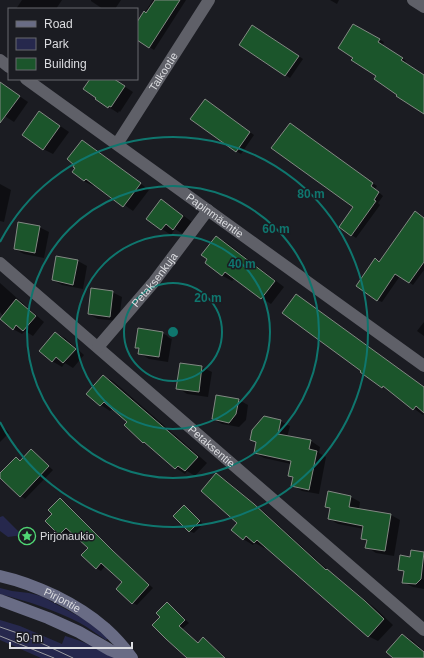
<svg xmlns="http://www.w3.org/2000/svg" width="424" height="658" viewBox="0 0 424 658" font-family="Helvetica,sans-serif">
  <rect width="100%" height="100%" fill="#1b1c22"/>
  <g fill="#26284d">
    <polygon points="3,516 22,535 8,537 0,531 0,517"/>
    <path d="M0,588L12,591L29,593L41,596L82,618L109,637L106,640C98,635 89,628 80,623C55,610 27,601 0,594Z"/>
    <path d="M0,620L20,626L62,644L65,636C83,641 99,649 115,658H41L0,640Z"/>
  </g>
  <g fill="#0007">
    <polygon points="22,0 62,0 56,9 16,9"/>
    <polygon points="91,0 121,0 115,9 103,9 91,1"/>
    <polygon points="153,0 186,0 154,50 137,39 137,30 140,20"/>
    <polygon points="330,0 339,0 337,4"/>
    <polygon points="354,25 384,42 382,46 406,61 405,63 424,76 424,113 399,94 378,76 354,58"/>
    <polygon points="257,28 303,59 290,78 240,45"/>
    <polygon points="91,79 113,79 133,92 120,112 119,111 118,113 96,99 97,97"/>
    <polygon points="0,83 28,102 14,122 0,113"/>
    <polygon points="209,103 254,135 241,154 236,151"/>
    <polygon points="40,112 69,132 53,154 43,149"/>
    <polygon points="294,127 377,186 375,189 383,196 378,203 380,205 356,238 340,227 355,207"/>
    <polygon points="82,141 91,146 149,190 133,211 95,184 93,186 84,181 76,168"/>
    <polygon points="0,184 11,190 4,222 0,221"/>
    <polygon points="161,200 171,206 192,222 183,234 175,229 171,235 162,229"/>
    <polygon points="424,218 424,270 413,285 400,276 382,302 377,300 375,260 380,262"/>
    <polygon points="39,227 49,232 44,258 24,254 15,249"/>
    <polygon points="216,237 226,242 284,287 271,304 262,298 235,278 232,281 223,276 206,262 209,259"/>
    <polygon points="78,261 87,266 83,289 62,285 53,280"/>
    <polygon points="0,283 44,322 33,336 25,331 22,334 13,329 0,312"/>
    <polygon points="112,292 122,297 119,321 98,319 89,314"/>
    <polygon points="424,322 424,336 417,331"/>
    <polygon points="335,324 343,328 343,330 360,342 361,341 365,344 365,345 424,387 424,413 423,415 362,372"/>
    <polygon points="56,333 65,338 84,355 73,368 65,363 62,367 52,361"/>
    <polygon points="162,333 172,338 168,362 149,359 139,353 140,349 136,347"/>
    <polygon points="181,364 202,367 212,372 208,397 187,394 178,388"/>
    <polygon points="103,376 113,381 207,463 195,476 187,471 185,474 176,468 129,422 113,408 110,411 101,405 88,394"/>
    <polygon points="239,400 248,405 246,420 239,427 222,424 213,419"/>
    <polygon points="280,421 290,426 287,437 311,441 320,447 319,453 326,457 319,494 302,491 292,485 294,478 289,476 291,464 264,458 255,453 257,443 251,440"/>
    <polygon points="0,423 9,433 0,442"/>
    <polygon points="31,451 53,470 25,499 21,496 0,476 0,475 16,458 21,461"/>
    <polygon points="216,474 226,480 263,511 331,573 375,608 393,625 378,641 368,636 266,546 264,548 255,543 253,545 243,539 239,522"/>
    <polygon points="329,492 351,497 360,502 359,509 391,515 400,520 394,556 376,553 367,547 367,542 362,539 364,529 338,524 329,519 331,509 326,507"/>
    <polygon points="60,500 65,502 117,555 153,588 137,605 133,603 124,582 106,565 101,571 96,568 89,548 71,531 65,537 60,534 46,521 53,514"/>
    <polygon points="184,507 189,509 203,524 194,533 189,531"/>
    <polygon points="412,552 424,553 424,589 413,587 403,582 405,573 399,570 411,558"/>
    <polygon points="167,603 171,606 189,623 182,629 198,643 203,638 208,641 223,655 221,658 188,658 161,617"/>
    <polygon points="402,635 412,640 424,651 424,658 394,658"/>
  </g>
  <g fill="#1b552b" stroke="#828983">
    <polygon points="155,0 180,0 149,48 137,40 137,22 144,11 146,13"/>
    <polygon points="353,24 380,39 378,42 403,58 401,60 424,75 424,114 396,96 397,95 374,79 376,76 351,60 353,58 338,48"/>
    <polygon points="252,25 299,56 285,76 239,45"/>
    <polygon points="90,79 114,79 125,86 111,107 109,106 108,108 95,99 96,98 83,89"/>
    <polygon points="0,82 20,96 0,123"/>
    <polygon points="205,99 250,132 236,152 190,119"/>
    <polygon points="39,111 60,126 43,150 22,135"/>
    <polygon points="290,123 373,183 371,186 379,192 374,200 376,201 351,236 339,227 353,207 271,148"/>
    <polygon points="82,140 141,183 123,207 86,179 84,181 72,172 75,168 73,167 74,165 67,159"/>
    <polygon points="161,199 183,216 173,230 166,224 161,230 146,219"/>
    <polygon points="415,211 424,218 424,262 409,283 395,274 377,301 356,286 375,258 379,262"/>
    <polygon points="18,222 40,226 35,253 14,249"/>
    <polygon points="216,236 275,281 261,299 225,272 222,276 205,263 207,259 201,255"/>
    <polygon points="56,256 78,260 73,285 52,280"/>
    <polygon points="91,288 113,291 110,317 88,314"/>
    <polygon points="296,294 424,387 424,413 416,406 413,410 383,386 382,388 360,372 361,371 282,313"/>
    <polygon points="16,299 36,316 23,331 16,325 13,330 0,319"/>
    <polygon points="138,328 163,332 159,357 138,354 139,348 135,348"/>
    <polygon points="55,332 76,349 63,363 56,357 52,362 39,351"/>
    <polygon points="180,363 202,366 199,392 176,389"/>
    <polygon points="103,375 198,457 185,471 178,466 175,469 144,442 143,443 124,425 127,422 104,402 100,406 86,394"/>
    <polygon points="216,395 239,399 236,414 229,423 212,419"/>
    <polygon points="264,416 281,420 278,434 311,440 309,449 317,451 309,490 291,486 293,477 288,476 291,461 254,453 256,442 250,440 252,430"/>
    <polygon points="31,449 49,466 20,497 0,478 0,473 16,457 20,461"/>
    <polygon points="216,473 254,504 326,570 327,569 365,601 384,619 368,637 257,540 254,543 246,536 243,540 231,530 237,523 201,491"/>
    <polygon points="328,491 351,496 349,507 391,514 385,551 365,548 367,540 361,539 363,526 328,519 330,508 325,507"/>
    <polygon points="60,498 113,551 149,585 132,604 116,589 122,582 101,563 96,569 81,555 88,548 66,528 59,535 45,521 52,514 48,510"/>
    <polygon points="184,505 200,521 189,532 173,516"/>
    <polygon points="411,550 424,552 421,579 416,584 402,583 404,571 398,570 400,555 410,557"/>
    <polygon points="167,602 185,620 179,626 198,643 203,637 225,658 187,658 166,639 152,625 160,617 156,613"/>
    <polygon points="402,634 424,652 424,658 393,658 386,652"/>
  </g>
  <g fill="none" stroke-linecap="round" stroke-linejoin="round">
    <g stroke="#5f6068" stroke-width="12">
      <polyline points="413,0 424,7"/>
      <polyline points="0,60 9,67"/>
      <path id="s1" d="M26,79L424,366"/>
      <path id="s2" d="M117,144L209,0"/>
      <path id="s3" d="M0,263L424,630"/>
      <path id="s4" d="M98,347L153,283L208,210"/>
    </g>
    <g stroke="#696c85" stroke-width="12">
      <path id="s5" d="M0,576C36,584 77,604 105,628C115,637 124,647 132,658"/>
      <polyline points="0,600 48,618 79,632 110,650 130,658"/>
    </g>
    <g stroke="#9c9da2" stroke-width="1">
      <polyline points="0,627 26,636 73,658"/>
      <polyline points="0,636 54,658"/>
    </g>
  </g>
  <g fill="none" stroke="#0f766e" stroke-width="2">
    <circle cx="173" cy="332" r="49"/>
    <circle cx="173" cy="332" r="97"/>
    <circle cx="173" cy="332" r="146"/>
    <path d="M0 242A195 195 0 1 1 0 422"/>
  </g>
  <defs>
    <g id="sight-ring" transform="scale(0.9)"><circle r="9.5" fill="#1b1c22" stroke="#50d674" stroke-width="1.5"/><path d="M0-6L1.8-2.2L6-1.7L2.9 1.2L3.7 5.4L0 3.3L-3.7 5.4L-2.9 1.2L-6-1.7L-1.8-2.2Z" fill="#50d674"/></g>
  </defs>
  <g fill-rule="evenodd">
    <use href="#sight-ring" x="27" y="536"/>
  </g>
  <g text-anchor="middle" stroke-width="3" stroke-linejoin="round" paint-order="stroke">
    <g font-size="11" fill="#dcdde1" stroke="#1b1c22">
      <text dy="4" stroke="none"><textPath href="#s2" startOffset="86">Talkootie</textPath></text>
      <text dy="4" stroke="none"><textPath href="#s1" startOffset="233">Papinmäentie</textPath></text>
      <text dy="4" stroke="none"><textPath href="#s4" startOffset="88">Petaksenkuja</textPath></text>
      <text dy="4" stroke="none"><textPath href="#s3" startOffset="280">Petaksentie</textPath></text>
      <text dy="4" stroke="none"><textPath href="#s5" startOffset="67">Pirjontie</textPath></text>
    </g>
    <g font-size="11" fill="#dcdde1" stroke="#1b1c22" text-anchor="start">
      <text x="40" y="540">Pirjonaukio</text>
    </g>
  </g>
  <circle cx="173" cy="332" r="6" fill="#0f766e" stroke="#1b1c22" stroke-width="2"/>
  <g font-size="12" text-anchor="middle" font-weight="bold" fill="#0f766e" stroke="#1b1c22" stroke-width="3" stroke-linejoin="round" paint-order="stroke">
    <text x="311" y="198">80 m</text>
    <text x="276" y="233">60 m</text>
    <text x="242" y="268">40 m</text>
    <text x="208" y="302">20 m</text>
  </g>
  <rect x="8" y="8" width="130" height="72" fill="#1b1c22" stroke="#68696e"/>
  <rect x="16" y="21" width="20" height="6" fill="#696c85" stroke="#68696e"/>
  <text x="44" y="28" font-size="12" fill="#dcdde1">Road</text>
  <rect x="16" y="38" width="20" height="12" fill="#26284d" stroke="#68696e"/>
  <text x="44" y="48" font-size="12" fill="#dcdde1">Park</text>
  <rect x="16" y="58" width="20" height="12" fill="#1b552b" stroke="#68696e"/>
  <text x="44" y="68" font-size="12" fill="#dcdde1">Building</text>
  <path d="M10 642v6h122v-6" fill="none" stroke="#dcdde1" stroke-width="2"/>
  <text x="16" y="642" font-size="12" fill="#dcdde1" stroke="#1b1c22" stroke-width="3" paint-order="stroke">50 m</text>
</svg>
